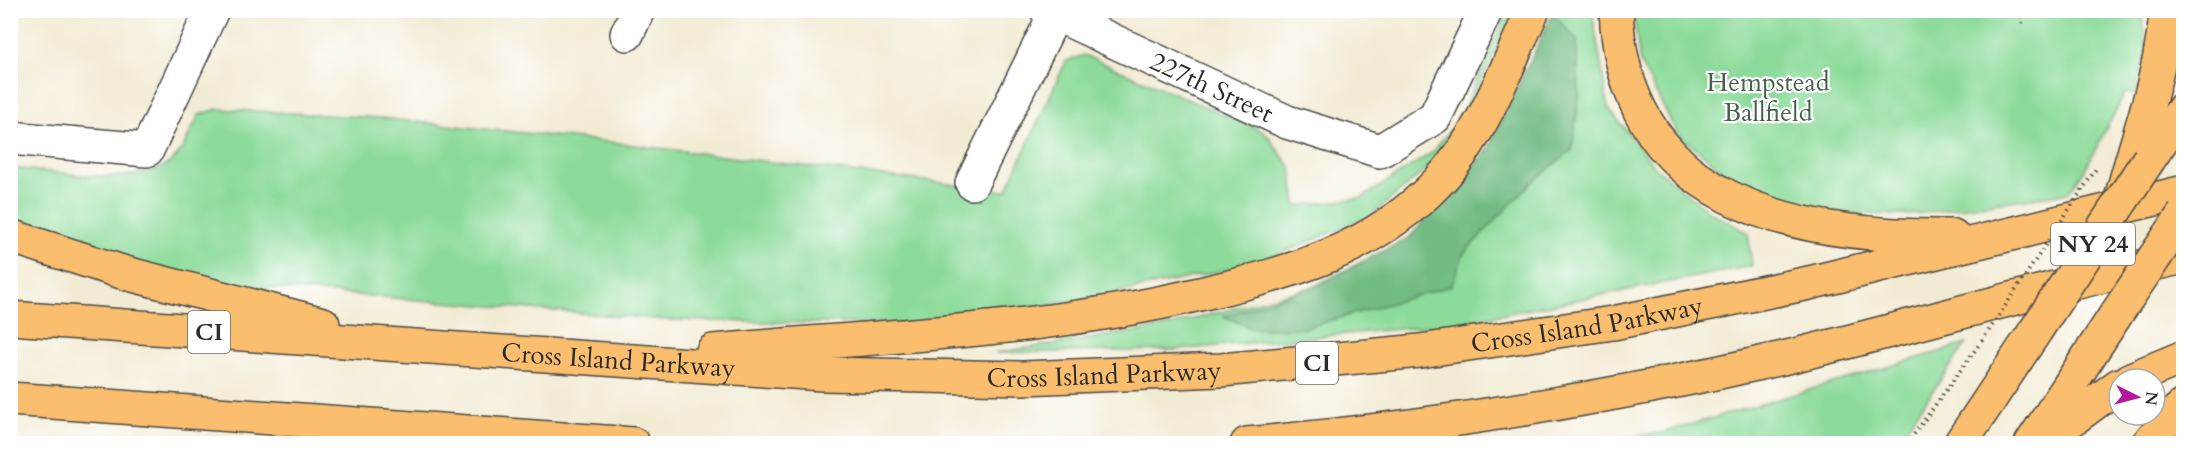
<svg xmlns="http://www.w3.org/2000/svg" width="2194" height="454" viewBox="0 0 2194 454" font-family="Cardo,serif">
  <rect width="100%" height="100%" fill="#fff"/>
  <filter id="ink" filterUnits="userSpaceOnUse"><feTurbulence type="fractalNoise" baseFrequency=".0167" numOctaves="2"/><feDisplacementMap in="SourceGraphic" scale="12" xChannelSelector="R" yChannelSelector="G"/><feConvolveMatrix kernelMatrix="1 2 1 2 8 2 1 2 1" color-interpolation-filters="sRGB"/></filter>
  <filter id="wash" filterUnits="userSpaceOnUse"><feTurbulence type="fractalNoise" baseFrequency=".008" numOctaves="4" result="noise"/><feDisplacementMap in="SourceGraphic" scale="24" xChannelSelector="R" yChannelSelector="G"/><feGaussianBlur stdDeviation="1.35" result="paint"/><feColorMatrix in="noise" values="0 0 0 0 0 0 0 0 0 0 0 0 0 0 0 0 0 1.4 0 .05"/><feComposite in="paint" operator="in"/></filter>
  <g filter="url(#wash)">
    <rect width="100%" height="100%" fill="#f2ebd4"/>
    <g fill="#8cdb9a" stroke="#5c8362" stroke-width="1.5">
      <path d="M1508,11H1514L1464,119L1435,162L1368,218L1254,264L1094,298L928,324L807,323L669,320L231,285L172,274L11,217V168C53,171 147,191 177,156C186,145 192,128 199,115L217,109L381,118L618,143L1006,191L1066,61L1084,55L1265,132L1291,168L1296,206L1362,198L1433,152L1460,117Z"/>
      <polygon points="1554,11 1592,11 1608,108 1656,168 1708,211 1748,233 1752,266 1452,324 1175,350 995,353 1165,327 1315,286 1409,238 1488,150"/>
      <polygon points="1633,11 2141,11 2147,50 2135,94 2125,93 2084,171 2068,193 1908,215 1818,213 1746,190 1677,133 1640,62"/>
      <polygon points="1966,344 1896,443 1595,443 1665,432"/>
    </g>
    <polygon fill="#71bb82" stroke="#4e7356" stroke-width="1.5" points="1553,14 1577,40 1579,96 1572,150 1530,184 1464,253 1451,286 1304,328 1253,329 1224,316 1315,286 1409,238 1487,151"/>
  </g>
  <g filter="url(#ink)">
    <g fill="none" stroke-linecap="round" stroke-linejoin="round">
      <g stroke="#494844" stroke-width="36">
        <g id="minor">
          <path id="s1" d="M1047,10L1287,122L1380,151L1435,117L1486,10"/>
          <polyline points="627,34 638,10"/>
          <polyline points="10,138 147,150 212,10"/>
          <polyline points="972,183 1057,10"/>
        </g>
      </g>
      <g stroke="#494844" stroke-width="36">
        <g id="major">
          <polyline points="2149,159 2184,108"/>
          <polyline points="1960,444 2036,330"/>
          <polyline points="2031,444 2115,316"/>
        </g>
      </g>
      <g stroke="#494844" stroke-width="36">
        <g id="highway">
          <path d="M1616,10C1624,204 1794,238 1953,236"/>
          <path d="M2122,195C2138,134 2162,74 2166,10"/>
          <polyline points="10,236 125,273 323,324"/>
          <path id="s2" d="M10,318L822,374L1023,378L1221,370L1420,351L1613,323L1809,283L2184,192"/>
          <path d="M713,351C878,336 1042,332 1204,293C1291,273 1375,249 1438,182C1483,135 1506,68 1533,10"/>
          <polyline points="2131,379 2184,357"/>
          <polyline points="10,399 633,444"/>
          <path d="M1247,444C1427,428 1606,399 1783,358C1917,326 2049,286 2184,257"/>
          <polyline points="2039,444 2119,385"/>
          <polyline points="2148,444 2166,421 2184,405"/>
        </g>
      </g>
      <g stroke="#494844" stroke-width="4" stroke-dasharray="1.5 4.5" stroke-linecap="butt">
        <polyline points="2021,10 2022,25"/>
        <polyline points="1907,444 1981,342"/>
      </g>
      <use href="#minor" stroke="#fff" stroke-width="33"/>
      <use href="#major" stroke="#fabe6e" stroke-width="33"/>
      <use href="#highway" stroke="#fabe6e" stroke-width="33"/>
      <g stroke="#494844" stroke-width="36" stroke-linecap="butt">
        <g id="major-bridge">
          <polyline points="2115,316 2184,214"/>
          <polyline points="2036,330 2149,159"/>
        </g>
      </g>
      <polyline stroke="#494844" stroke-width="4" stroke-dasharray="1.5 4.5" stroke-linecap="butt" points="1982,341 2096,169"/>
      <use href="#major-bridge" stroke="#fabe6e" stroke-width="33"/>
    </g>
  </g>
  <g text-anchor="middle" stroke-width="4.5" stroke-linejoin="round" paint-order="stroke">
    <g fill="#fff" stroke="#6b6b6b" stroke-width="1.5">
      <rect x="2051" y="223" width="84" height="42" rx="4.5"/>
      <rect x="188" y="311" width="42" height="42" rx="4.5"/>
      <rect x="1296" y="342" width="42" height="42" rx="4.5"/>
    </g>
    <g font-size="24" font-weight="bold" fill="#2b2b2b">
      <text x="2093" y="252">NY 24</text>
      <text x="209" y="340">CI</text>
      <text x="1317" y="371">CI</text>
    </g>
    <g font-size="26" fill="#48604c" stroke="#fff">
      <text x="1768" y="91">Hempstead<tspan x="1768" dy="30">Ballfield</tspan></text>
    </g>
    <g font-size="26" fill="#2b2b2b" stroke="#fff">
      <text dy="9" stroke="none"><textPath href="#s1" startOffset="182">227th Street</textPath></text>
      <text dy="9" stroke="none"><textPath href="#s2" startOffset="1582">Cross Island Parkway</textPath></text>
      <text dy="9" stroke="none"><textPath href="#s2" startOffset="610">Cross Island Parkway</textPath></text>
      <text dy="9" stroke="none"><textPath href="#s2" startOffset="1096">Cross Island Parkway</textPath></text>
    </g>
  </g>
  <rect width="2194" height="454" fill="none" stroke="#fff" stroke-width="36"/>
  <g transform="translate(2137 397) rotate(96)"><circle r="28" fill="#ffffff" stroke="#aaaaaa" stroke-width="1.5"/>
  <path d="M0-4.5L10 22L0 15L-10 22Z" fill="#b5179e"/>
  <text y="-9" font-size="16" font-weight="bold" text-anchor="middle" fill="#2b2b2b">N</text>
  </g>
</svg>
